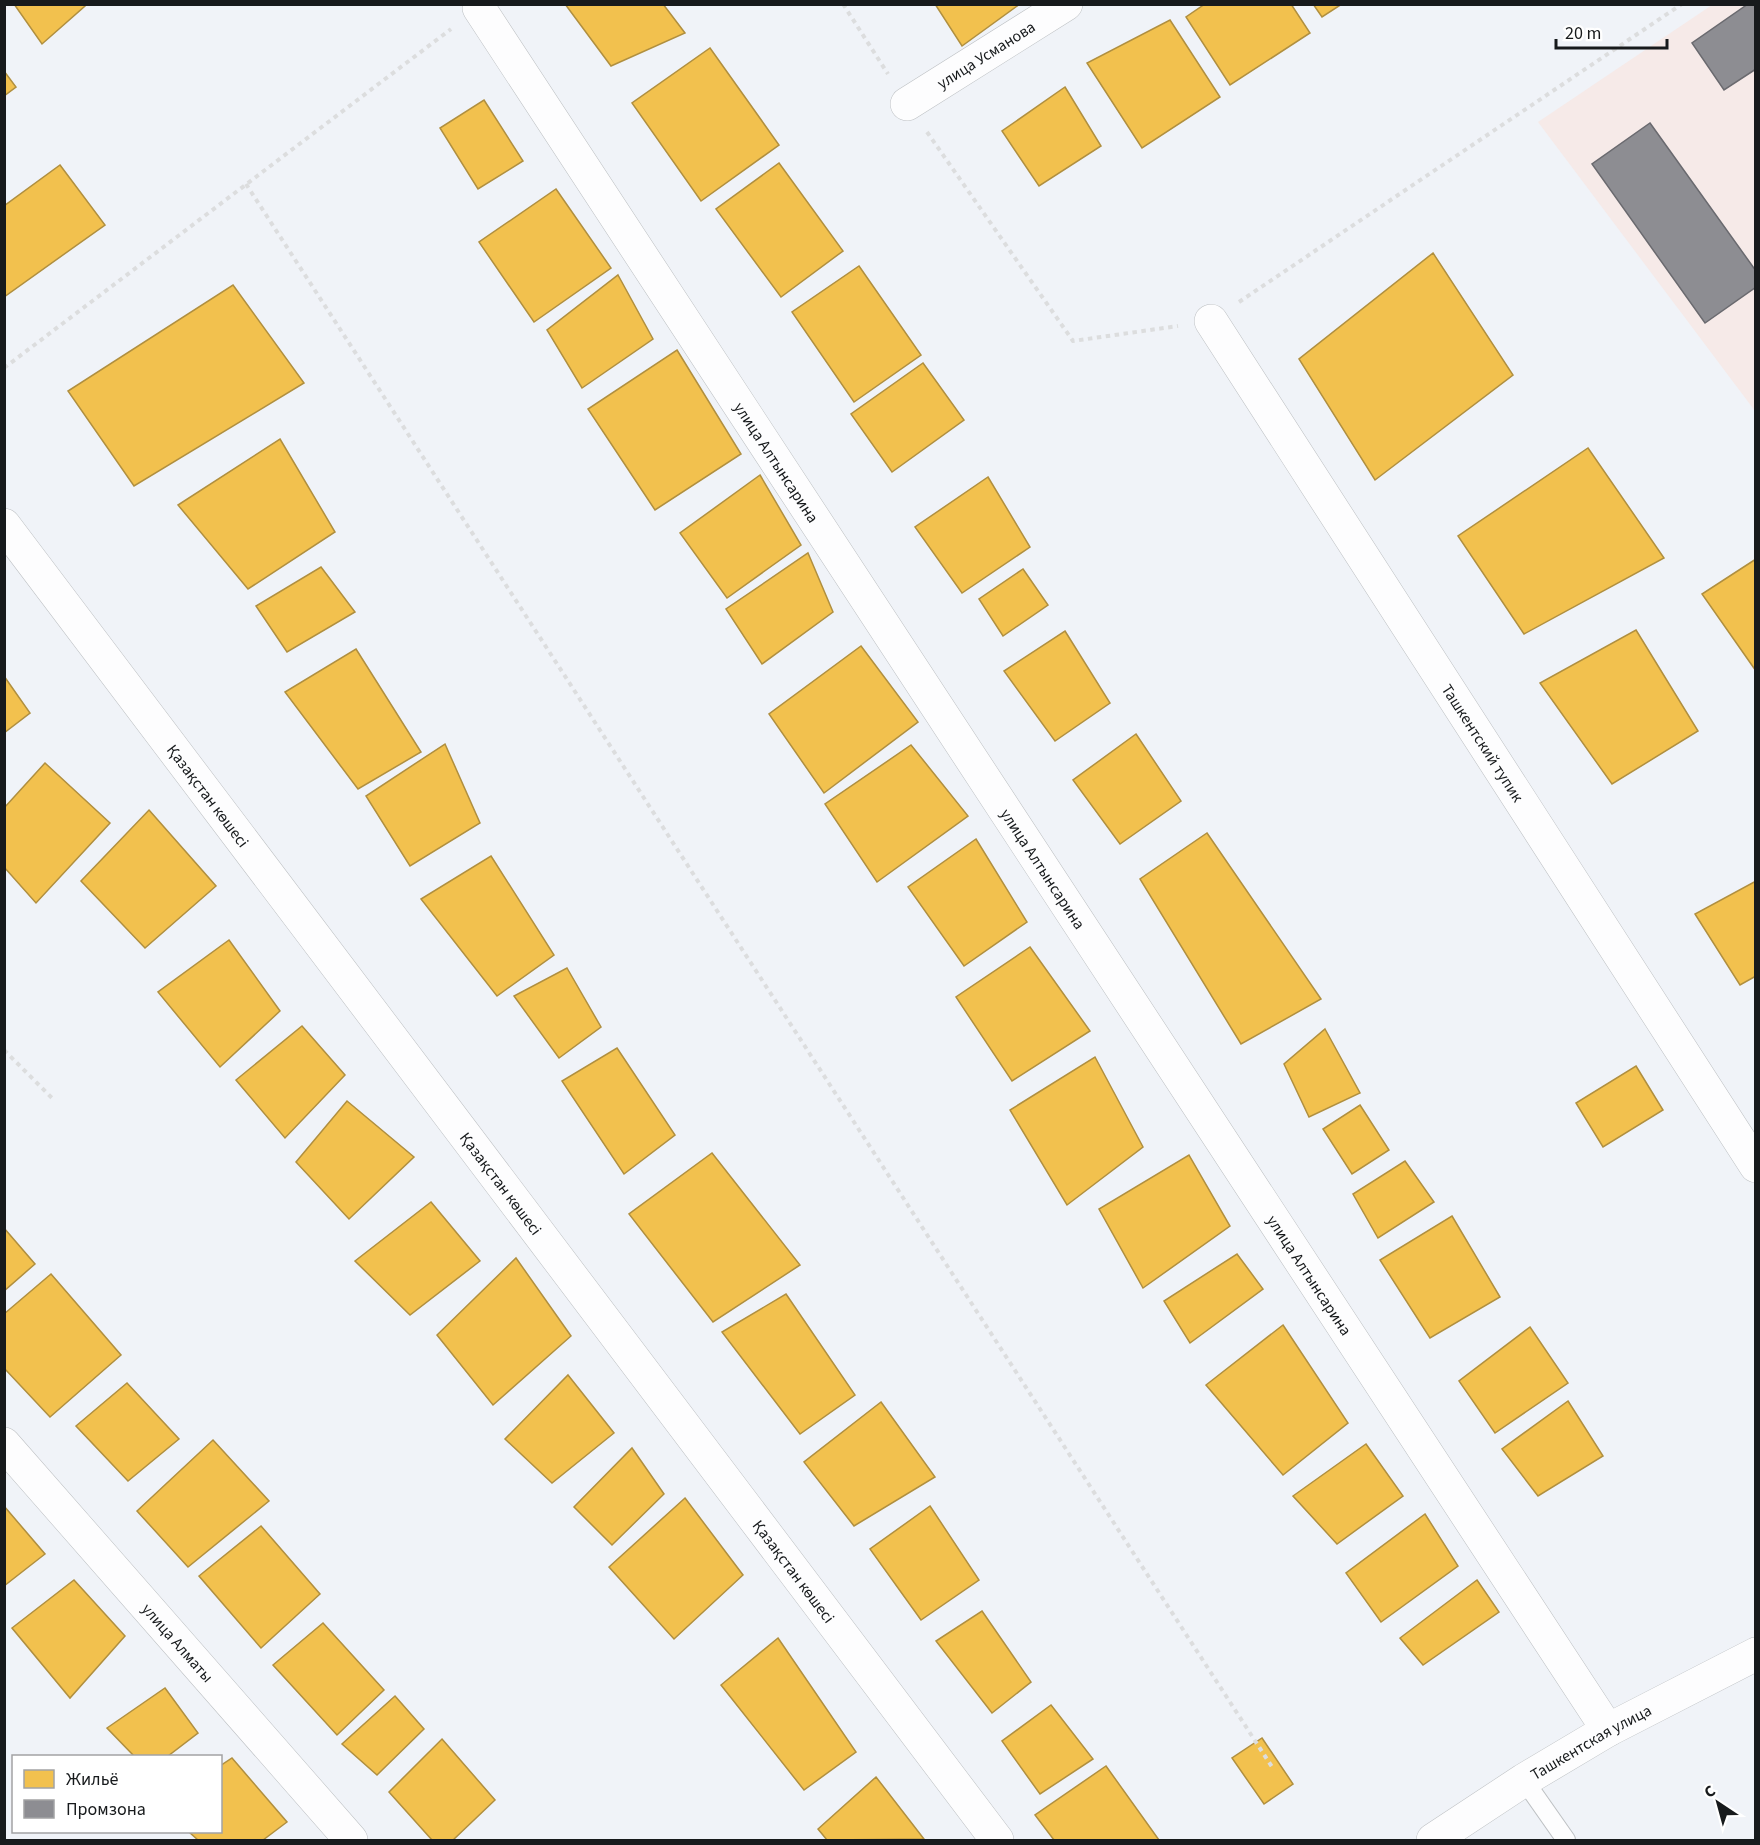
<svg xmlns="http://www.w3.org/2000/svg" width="1760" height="1845" viewBox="0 0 1760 1845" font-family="'Source Sans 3',sans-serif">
  <rect width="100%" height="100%" fill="#f0f3f8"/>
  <polygon fill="#f6eae8" points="1712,5 1755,5 1755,411 1538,122"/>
  <g fill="#f2c14e" stroke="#b08f3f" stroke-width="1.5">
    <polygon points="14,4 84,4 85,6 42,44"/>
    <polygon points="565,4 663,4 685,33 611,66"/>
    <polygon points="935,4 1020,4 962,46"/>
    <polygon points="1205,4 1291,4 1310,33 1230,85 1186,17"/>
    <polygon points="1313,4 1342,4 1322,17"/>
    <polygon points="1170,20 1220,97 1142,148 1087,63"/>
    <polygon points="710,48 779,145 701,201 632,103"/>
    <polygon points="4,71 16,87 4,96"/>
    <polygon points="1065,87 1101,146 1039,186 1002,131"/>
    <polygon points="484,100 523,161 478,189 440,128"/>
    <polygon points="779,163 843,251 781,297 716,209"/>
    <polygon points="60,165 105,225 4,297 4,206"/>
    <polygon points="556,189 611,268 534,322 479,242"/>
    <polygon points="1433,253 1513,375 1375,480 1299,359"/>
    <polygon points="859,266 921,355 854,402 792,312"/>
    <polygon points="618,275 653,339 582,388 547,330"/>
    <polygon points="233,285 304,383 134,486 68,391"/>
    <polygon points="677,350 741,454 655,510 588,409"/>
    <polygon points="923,363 964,420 892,472 851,414"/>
    <polygon points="280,439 335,532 248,589 178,505"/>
    <polygon points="1588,448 1664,558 1524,634 1458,536"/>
    <polygon points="760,475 801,545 727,598 680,533"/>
    <polygon points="988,477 1030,547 962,593 915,527"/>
    <polygon points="808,553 833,612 762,664 726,609"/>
    <polygon points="1756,559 1756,671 1702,594"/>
    <polygon points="321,567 355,612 287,652 256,606"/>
    <polygon points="1023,569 1048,605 1003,636 979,599"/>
    <polygon points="1636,630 1698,731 1612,784 1540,683"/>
    <polygon points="1065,631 1110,703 1055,741 1004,671"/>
    <polygon points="861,646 918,722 824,793 769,714"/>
    <polygon points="356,649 421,752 358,789 285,692"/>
    <polygon points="4,676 30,713 4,733"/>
    <polygon points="1136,734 1181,801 1120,844 1073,780"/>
    <polygon points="445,744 480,823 410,866 366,796"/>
    <polygon points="911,745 968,816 877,882 825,804"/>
    <polygon points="45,763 110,823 36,903 4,867 4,808"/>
    <polygon points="149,810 216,886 145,948 81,881"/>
    <polygon points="1207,833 1321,999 1241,1044 1140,879"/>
    <polygon points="976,839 1027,922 964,966 908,887"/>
    <polygon points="491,856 554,955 497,996 421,899"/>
    <polygon points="1756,881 1756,976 1740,985 1695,914"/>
    <polygon points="229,940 280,1011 220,1067 158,992"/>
    <polygon points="1030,947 1090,1031 1012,1081 956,997"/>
    <polygon points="567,968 601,1027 559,1058 514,996"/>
    <polygon points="302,1026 345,1075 285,1138 236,1080"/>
    <polygon points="1325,1029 1360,1093 1309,1117 1284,1064"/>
    <polygon points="617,1048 675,1135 624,1174 562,1081"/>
    <polygon points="1095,1057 1143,1147 1067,1205 1010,1110"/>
    <polygon points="1636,1066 1663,1110 1603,1147 1576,1103"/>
    <polygon points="347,1101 414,1157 349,1219 296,1162"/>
    <polygon points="1360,1105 1389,1150 1352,1174 1323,1129"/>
    <polygon points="712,1153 800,1265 713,1322 629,1214"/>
    <polygon points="1189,1155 1230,1226 1143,1288 1099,1209"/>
    <polygon points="1405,1161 1434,1202 1378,1238 1353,1194"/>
    <polygon points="431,1202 480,1261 410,1315 355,1261"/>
    <polygon points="1452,1216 1500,1297 1430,1338 1380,1260"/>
    <polygon points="4,1228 35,1264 4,1291"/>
    <polygon points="1237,1254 1263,1289 1190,1343 1164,1301"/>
    <polygon points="516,1258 571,1336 493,1405 437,1335"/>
    <polygon points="51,1274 121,1355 50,1417 4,1368 4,1314"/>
    <polygon points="786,1294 855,1395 800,1434 722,1332"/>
    <polygon points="1283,1325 1348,1423 1283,1475 1206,1385"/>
    <polygon points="1530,1327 1568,1383 1495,1433 1459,1381"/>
    <polygon points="568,1375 614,1433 552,1483 505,1439"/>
    <polygon points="127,1383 179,1439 128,1481 76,1426"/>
    <polygon points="1568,1401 1603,1456 1538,1496 1502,1449"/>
    <polygon points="881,1402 935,1477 854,1526 804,1462"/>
    <polygon points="213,1440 269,1501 188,1567 137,1511"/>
    <polygon points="1366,1444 1403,1496 1337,1544 1293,1496"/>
    <polygon points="632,1448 664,1494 612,1545 574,1507"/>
    <polygon points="685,1498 743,1575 674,1639 609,1567"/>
    <polygon points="4,1506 45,1554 4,1586"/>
    <polygon points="930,1506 979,1580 921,1620 870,1549"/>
    <polygon points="1425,1514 1458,1566 1381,1622 1346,1573"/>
    <polygon points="261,1526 320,1594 261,1648 199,1576"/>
    <polygon points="74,1580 125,1636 70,1698 12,1628"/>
    <polygon points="1477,1580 1499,1612 1423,1665 1400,1638"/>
    <polygon points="982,1611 1031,1682 992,1713 936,1641"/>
    <polygon points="323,1623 384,1690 337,1735 273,1665"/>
    <polygon points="778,1638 856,1752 804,1790 721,1685"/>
    <polygon points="165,1688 198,1733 168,1756 134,1756 107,1728"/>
    <polygon points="395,1696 424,1729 377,1775 342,1744"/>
    <polygon points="1051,1705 1093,1759 1040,1794 1002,1741"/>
    <polygon points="1262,1738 1293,1784 1264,1804 1232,1758"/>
    <polygon points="442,1739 495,1800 453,1840 432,1840 389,1792"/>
    <polygon points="232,1758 287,1822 263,1840 198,1840 189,1832 220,1832 220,1766"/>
    <polygon points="1106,1766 1159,1840 1054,1840 1035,1815"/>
    <polygon points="876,1777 924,1839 827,1840 818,1829"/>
  </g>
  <g fill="#8d8d92" stroke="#6a6a6f" stroke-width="1.5">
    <polygon points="1748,4 1756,4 1756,69 1724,90 1692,43"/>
    <polygon points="1650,123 1756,271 1756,287 1705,323 1592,164"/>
  </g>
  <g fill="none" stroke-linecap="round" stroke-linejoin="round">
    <g stroke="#bdc0c3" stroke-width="20">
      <polyline id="lane" points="1524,1780 1566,1840"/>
    </g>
    <g stroke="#bdc0c3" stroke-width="34">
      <g id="street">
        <path id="s1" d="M479,8L1608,1730"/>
        <path id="s2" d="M907,104L1066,4"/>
        <path id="s3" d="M1211,321L1756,1166"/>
        <path id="s4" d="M4,525L997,1840"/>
        <path id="s5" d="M4,1444L351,1840"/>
      </g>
    </g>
    <g stroke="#bdc0c3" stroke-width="34">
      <g id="primary">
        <path id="s6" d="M1433,1840L1524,1780L1608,1730L1756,1654"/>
      </g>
    </g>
    <g stroke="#dcddde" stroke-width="4" stroke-dasharray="4.5 4.5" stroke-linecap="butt">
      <polyline points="843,4 888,74"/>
      <polyline points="927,132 1073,341 1178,326"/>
      <polyline points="246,184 1274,1770"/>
      <polyline points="1239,302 1682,4"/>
      <polyline points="4,368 451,29"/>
      <polyline points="4,1050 54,1100"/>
    </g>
    <use href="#lane" stroke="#fdfdfe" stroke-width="18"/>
    <use href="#street" stroke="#fdfdfe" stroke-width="33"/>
    <use href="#primary" stroke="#fdfdfe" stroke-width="33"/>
  </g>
  <g text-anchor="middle" stroke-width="6" stroke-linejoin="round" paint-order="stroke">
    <g font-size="16" fill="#171a1c" stroke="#fff">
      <text dy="6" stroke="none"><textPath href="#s2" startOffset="93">улица Усманова</textPath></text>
      <text dy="6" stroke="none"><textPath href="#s1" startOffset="543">улица Алтынсарина</textPath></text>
      <text dy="6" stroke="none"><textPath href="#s3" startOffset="502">Ташкентский тупик</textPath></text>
      <text dy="6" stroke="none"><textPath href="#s4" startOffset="339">Қазақстан көшесі</textPath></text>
      <text dy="6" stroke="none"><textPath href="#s1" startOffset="1029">улица Алтынсарина</textPath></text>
      <text dy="6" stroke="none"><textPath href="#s4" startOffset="825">Қазақстан көшесі</textPath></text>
      <text dy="6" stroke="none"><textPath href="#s1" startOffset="1515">улица Алтынсарина</textPath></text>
      <text dy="6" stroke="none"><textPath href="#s4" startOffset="1311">Қазақстан көшесі</textPath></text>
      <text dy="6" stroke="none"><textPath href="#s5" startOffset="264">улица Алматы</textPath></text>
      <text dy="6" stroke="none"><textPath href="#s6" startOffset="186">Ташкентская улица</textPath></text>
    </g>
  </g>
  <rect width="1760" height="1845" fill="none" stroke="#171a1c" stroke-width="12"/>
  <rect x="12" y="1755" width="210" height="78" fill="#ffffff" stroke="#a2a3a4" stroke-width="1.5"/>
  <rect x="24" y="1770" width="30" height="18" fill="#f2c14e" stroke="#a2a3a4" stroke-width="1.5"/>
  <text x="66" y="1785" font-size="18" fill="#171a1c">Жильё</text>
  <rect x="24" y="1800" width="30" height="18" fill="#8d8d92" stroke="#a2a3a4" stroke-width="1.5"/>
  <text x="66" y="1815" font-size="18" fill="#171a1c">Промзона</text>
  <g transform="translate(1718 1803) rotate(324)" stroke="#ffffff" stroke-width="4.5" paint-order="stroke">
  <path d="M0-4.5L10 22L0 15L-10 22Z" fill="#171a1c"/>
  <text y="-9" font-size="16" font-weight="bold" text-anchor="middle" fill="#171a1c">С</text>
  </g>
  <path d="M1556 39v9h111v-9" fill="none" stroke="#171a1c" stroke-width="3"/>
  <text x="1565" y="39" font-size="18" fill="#171a1c" stroke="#ffffff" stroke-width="4.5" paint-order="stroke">20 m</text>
</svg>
